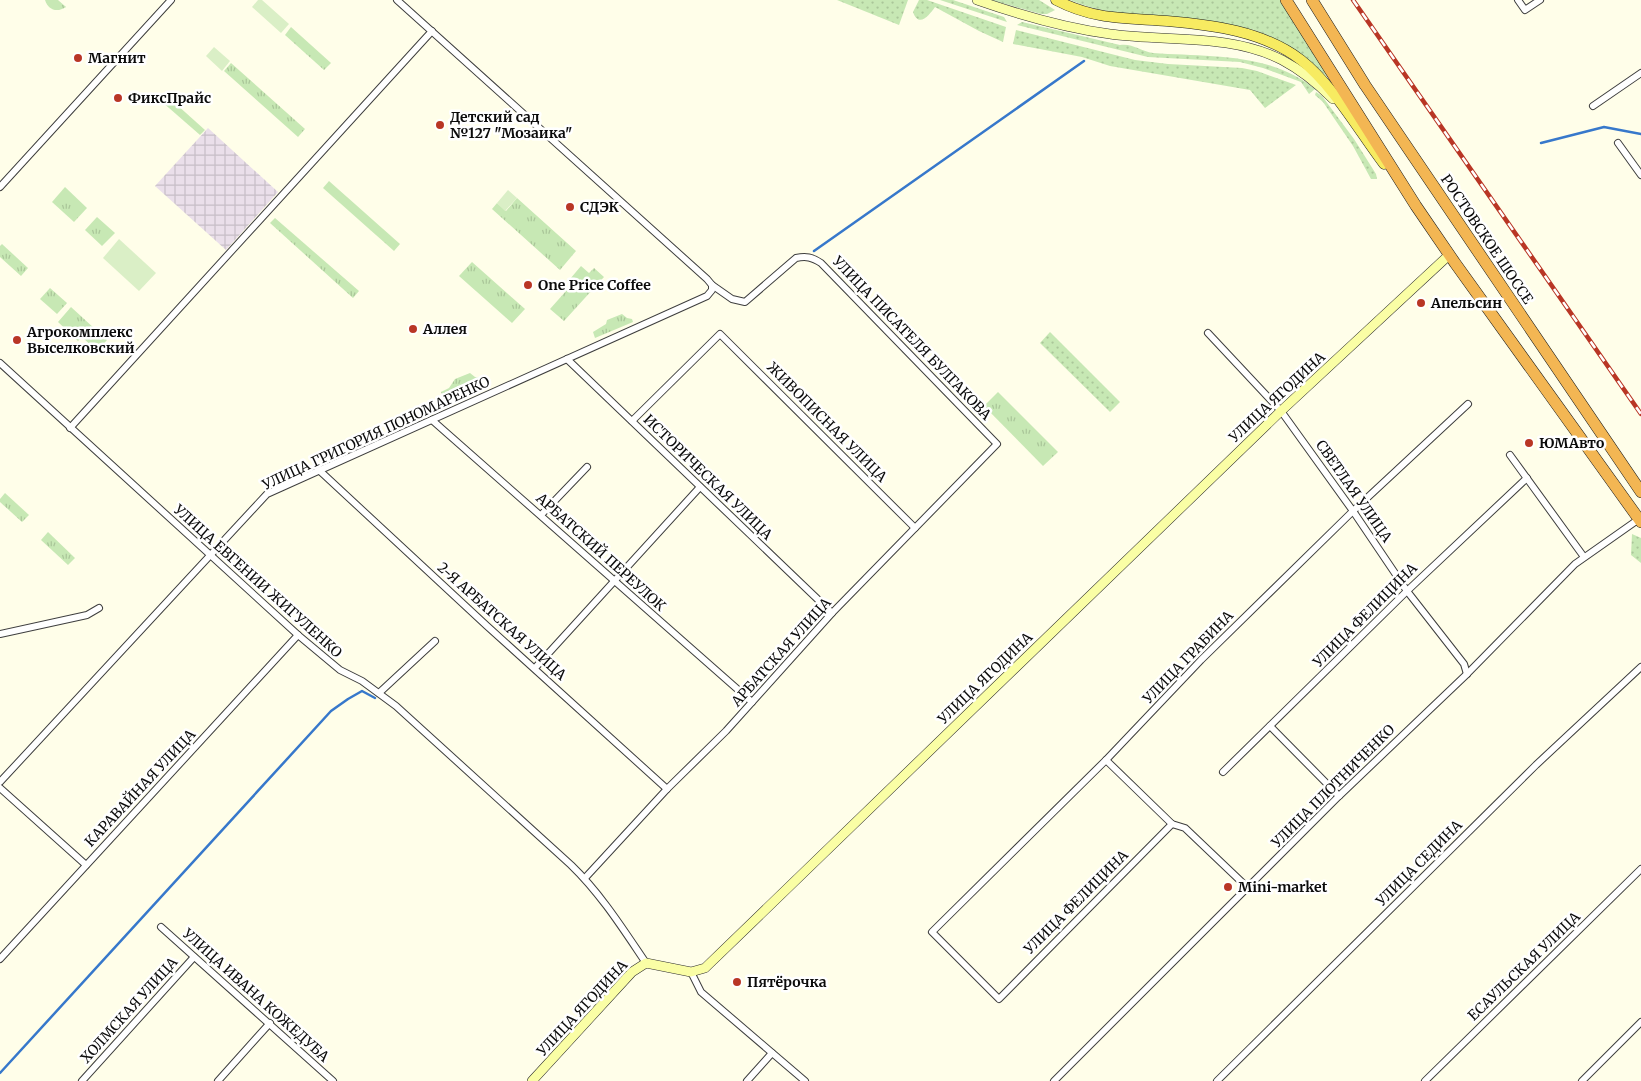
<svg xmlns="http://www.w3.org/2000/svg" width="1641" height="1081" viewBox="0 0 1641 1081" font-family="Merriweather,serif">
  <defs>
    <pattern id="industrial-grid" width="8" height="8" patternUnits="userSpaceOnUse" patternTransform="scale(1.25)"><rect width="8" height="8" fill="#eadfea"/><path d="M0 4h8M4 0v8" fill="none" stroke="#c7bec7"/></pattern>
    <pattern id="grass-dots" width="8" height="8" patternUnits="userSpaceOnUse" patternTransform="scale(1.25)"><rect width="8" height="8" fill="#c7e8b4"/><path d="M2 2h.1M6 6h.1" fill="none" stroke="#aac699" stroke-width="1.8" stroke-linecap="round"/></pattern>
    <pattern id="park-tufts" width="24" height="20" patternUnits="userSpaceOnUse" patternTransform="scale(1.25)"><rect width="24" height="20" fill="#c7e8b4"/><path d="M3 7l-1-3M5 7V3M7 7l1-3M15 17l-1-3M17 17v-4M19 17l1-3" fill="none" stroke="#aac699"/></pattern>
  </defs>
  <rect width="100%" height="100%" fill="#fffee9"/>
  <polygon fill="url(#industrial-grid)" points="208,128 278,192 226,250 155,186"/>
  <g fill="url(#grass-dots)">
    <polygon points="837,0 908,0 899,25"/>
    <path d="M919,0H927L1006,27L1003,42L979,31L935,7C930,14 919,29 913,12Z"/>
    <polygon points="940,0 953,0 1004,17 1007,22"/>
    <polygon points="991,0 1039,0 1055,10 1047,14 1041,14"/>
    <path d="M1070,0H1281L1331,80C1307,58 1286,41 1254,30C1246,28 1237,27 1228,25C1176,15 1120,21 1070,0Z"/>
    <path d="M1022,22L1120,45C1132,43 1141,51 1153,53C1208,57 1270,52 1315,89L1309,94L1301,82L1263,68L1240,62L1148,57L1017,25Z"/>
    <polygon points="1016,30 1135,60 1168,64 1242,68 1257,71 1296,85 1265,108 1250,90 1110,66 1082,57 1013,44"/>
    <polygon points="1316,92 1322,96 1354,139 1376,174 1377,179 1371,179 1353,146 1323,102 1315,95"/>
    <polygon points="1050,332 1120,402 1110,412 1040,343"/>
    <polygon points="1632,534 1641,538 1641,563 1631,555"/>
  </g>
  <g fill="url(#park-tufts)">
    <path d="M45,0H58L66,7C57,13 48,10 45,0Z"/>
    <polygon points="291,27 331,63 324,70 285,35"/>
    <polygon points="231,63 305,129 298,137 224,71"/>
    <polygon points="166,95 205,130 200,135 161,101"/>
    <polygon points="329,181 400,244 394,251 323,188"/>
    <polygon points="65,187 87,208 74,222 52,202"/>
    <polygon points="517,198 576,251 560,270 492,209 497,203 506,211"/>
    <polygon points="97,217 115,233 102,246 85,230"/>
    <polygon points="275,218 359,291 353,298 270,223"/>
    <polygon points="2,244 28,268 21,276 0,257 0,246"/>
    <polygon points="472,262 525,309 512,323 459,276"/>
    <polygon points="581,266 589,273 594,268 604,277 564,321 550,309 574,282 570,279"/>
    <polygon points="50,288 67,303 57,314 40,299"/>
    <polygon points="71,307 107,340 97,351 82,337 78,341 58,322"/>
    <polygon points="622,314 627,318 632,319 633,322 595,338 593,332 606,324 607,320"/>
    <polygon points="470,373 475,377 480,378 482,383 444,398 441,392 449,388 455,379"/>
    <polygon points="998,392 1058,452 1043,466 984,406"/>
    <polygon points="5,493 29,515 22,522 0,502 0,499"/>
    <polygon points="48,532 75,558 68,565 41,540"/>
  </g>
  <g fill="#daefc6">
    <polygon points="258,0 262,0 289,24 281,33 252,7"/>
    <polygon points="214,47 230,61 222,71 206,56"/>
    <polygon points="508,190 517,198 505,211 497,203"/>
    <polygon points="119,239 156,273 139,291 103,258"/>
  </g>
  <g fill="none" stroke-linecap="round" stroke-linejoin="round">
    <g stroke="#3778cb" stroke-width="2.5">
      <polyline points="1541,143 1604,127 1641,134"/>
      <polyline points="814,251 1084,61"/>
      <polyline points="0,1073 331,711 348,699 362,691 375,698"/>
    </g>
    <g stroke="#3e3e3e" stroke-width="8">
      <g id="street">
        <polyline points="1518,0 1525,10 1540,0"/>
        <polyline points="1593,106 1641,73"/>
        <polyline points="1618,143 1641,175"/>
        <polyline points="0,187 171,0"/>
        <polyline points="1208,333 1281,411 1353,511 1407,591 1464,664 1467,674"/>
        <polyline points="567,359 832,613"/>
        <path d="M0,363L298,635L340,670L362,681L396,706L571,865C601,894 623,929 646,963"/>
        <polyline points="432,420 752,702"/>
        <polyline points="632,421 720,334 915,528"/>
        <polyline points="70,428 432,31"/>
        <polyline points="1510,455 1584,557"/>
        <polyline points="320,471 487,626 667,789"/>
        <polyline points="541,515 587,467"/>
        <polyline points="0,634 87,615 99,608"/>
        <polyline points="535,668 700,487"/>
        <polyline points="379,693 435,641"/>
        <polyline points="1270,726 1339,796"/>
        <polyline points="1106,760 1172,824 1185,828 1248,888"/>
        <polyline points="1223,772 1407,591 1527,478"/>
        <polyline points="0,782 267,494 707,296 712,290 712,285 707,279 397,0"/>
        <polyline points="0,788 86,865"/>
        <polyline points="1172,824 999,999 932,932 1106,760 1201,660 1353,511 1468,404"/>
        <path d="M585,878L667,789L726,731L832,613L997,444L821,263C812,257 806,256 796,258L745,302L732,299L712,285"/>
        <polyline points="161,927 333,1081"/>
        <polyline points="0,959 298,635"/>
        <polyline points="691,972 701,992 805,1081"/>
        <polyline points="82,1081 194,957"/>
        <polyline points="218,1081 270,1023"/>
        <polyline points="747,1081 772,1053"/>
        <polyline points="1054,1081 1339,796 1467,674 1575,564 1639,519"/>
        <polyline points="1217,1081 1536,765 1641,667"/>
        <polyline points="1425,1081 1641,869"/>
        <polyline points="1582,1081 1641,1022"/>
      </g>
    </g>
    <g stroke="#2d2d2d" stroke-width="10">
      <g id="secondary">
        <path d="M977,0C1020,15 1065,28 1110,34C1166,42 1229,33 1282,60C1301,70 1318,84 1333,99"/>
        <polyline points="532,1081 632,972 646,963 691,972 705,968 1281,411 1449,255"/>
      </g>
    </g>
    <g stroke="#1c1c1c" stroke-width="11">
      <path id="primary" d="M1056,0C1094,20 1126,18 1167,21C1213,25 1263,31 1301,60C1333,85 1359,131 1384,164"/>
    </g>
    <g stroke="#1c1c1c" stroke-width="12">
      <g id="highway">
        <polyline points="1286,0 1416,206 1455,263 1641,522"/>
        <polyline points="1312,0 1365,85 1641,492"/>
      </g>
    </g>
    <use href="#street" stroke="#fff" stroke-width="6"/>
    <use href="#secondary" stroke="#fafea5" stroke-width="9"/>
    <use href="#primary" stroke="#f7eb61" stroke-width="10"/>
    <use href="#highway" stroke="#f3b653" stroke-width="11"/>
    <g stroke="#b93625" stroke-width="4.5">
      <polyline id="rail" points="1353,0 1641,414"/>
    </g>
    <use href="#rail" stroke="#fff" stroke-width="2.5" stroke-dasharray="8" stroke-linecap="butt"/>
  </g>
  <g fill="#b93625" stroke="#fff" stroke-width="2">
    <circle cx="78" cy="58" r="5"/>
    <circle cx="118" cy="98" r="5"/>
    <circle cx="440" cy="125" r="5"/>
    <circle cx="570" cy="207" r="5"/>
    <circle cx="528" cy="285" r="5"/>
    <circle cx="1421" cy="303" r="5"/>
    <circle cx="413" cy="329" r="5"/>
    <circle cx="17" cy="340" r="5"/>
    <circle cx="1529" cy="443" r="5"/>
    <circle cx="1228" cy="887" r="5"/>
    <circle cx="737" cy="982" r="5"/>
  </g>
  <g text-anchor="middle" stroke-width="5" stroke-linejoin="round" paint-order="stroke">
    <g font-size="14" font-weight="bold" fill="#0b0b0b" stroke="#fff" text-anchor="start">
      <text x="88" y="63">Магнит</text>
      <text x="128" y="103">ФиксПрайс</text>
      <text x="450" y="122">Детский сад<tspan x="450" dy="16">№127 "Мозаика"</tspan></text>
      <text x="580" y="212">СДЭК</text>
      <text x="538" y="290">One Price Coffee</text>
      <text x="1431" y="308">Апельсин</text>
      <text x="423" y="334">Аллея</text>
      <text x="27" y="337">Агрокомплекс<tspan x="27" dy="16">Выселковский</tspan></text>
      <text x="1539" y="448">ЮМАвто</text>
      <text x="1238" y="892">Mini-market</text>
      <text x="747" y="987">Пятёрочка</text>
    </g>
    <g font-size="14" fill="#0b0b0b" stroke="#fff">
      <text transform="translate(1487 239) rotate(56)" y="5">РОСТОВСКОЕ ШОССЕ</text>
      <text transform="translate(912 338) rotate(46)" y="5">УЛИЦА ПИСАТЕЛЯ БУЛГАКОВА</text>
      <text transform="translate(1277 397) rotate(-43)" y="5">УЛИЦА ЯГОДИНА</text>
      <text transform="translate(827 422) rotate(45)" y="5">ЖИВОПИСНАЯ УЛИЦА</text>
      <text transform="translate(376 433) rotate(-25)" y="5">УЛИЦА ГРИГОРИЯ ПОНОМАРЕНКО</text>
      <text transform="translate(708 477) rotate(44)" y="5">ИСТОРИЧЕСКАЯ УЛИЦА</text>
      <text transform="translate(1354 491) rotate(55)" y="5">СВЕТЛАЯ УЛИЦА</text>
      <text transform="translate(601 552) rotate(42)" y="5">АРБАТСКИЙ ПЕРЕУЛОК</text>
      <text transform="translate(258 581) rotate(42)" y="5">УЛИЦА ЕВГЕНИИ ЖИГУЛЕНКО</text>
      <text transform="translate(1365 615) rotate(-45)" y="5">УЛИЦА ФЕЛИЦИНА</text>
      <text transform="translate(502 621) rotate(42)" y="5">2-Я АРБАТСКАЯ УЛИЦА</text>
      <text transform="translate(781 652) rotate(-48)" y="5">АРБАТСКАЯ УЛИЦА</text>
      <text transform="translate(1188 657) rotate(-46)" y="5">УЛИЦА ГРАБИНА</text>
      <text transform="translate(985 678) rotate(-44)" y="5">УЛИЦА ЯГОДИНА</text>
      <text transform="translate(1333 786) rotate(-45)" y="5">УЛИЦА ПЛОТНИЧЕНКО</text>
      <text transform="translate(140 788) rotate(-47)" y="5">КАРАВАЙНАЯ УЛИЦА</text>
      <text transform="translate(1419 863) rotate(-45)" y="5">УЛИЦА СЕДИНА</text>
      <text transform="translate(1076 902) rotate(-45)" y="5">УЛИЦА ФЕЛИЦИНА</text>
      <text transform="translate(1524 966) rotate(-44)" y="5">ЕСАУЛЬСКАЯ УЛИЦА</text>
      <text transform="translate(256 995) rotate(42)" y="5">УЛИЦА ИВАНА КОЖЕДУБА</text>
      <text transform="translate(582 1008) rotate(-47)" y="5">УЛИЦА ЯГОДИНА</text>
      <text transform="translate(129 1010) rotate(-48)" y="5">ХОЛМСКАЯ УЛИЦА</text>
    </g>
  </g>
</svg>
